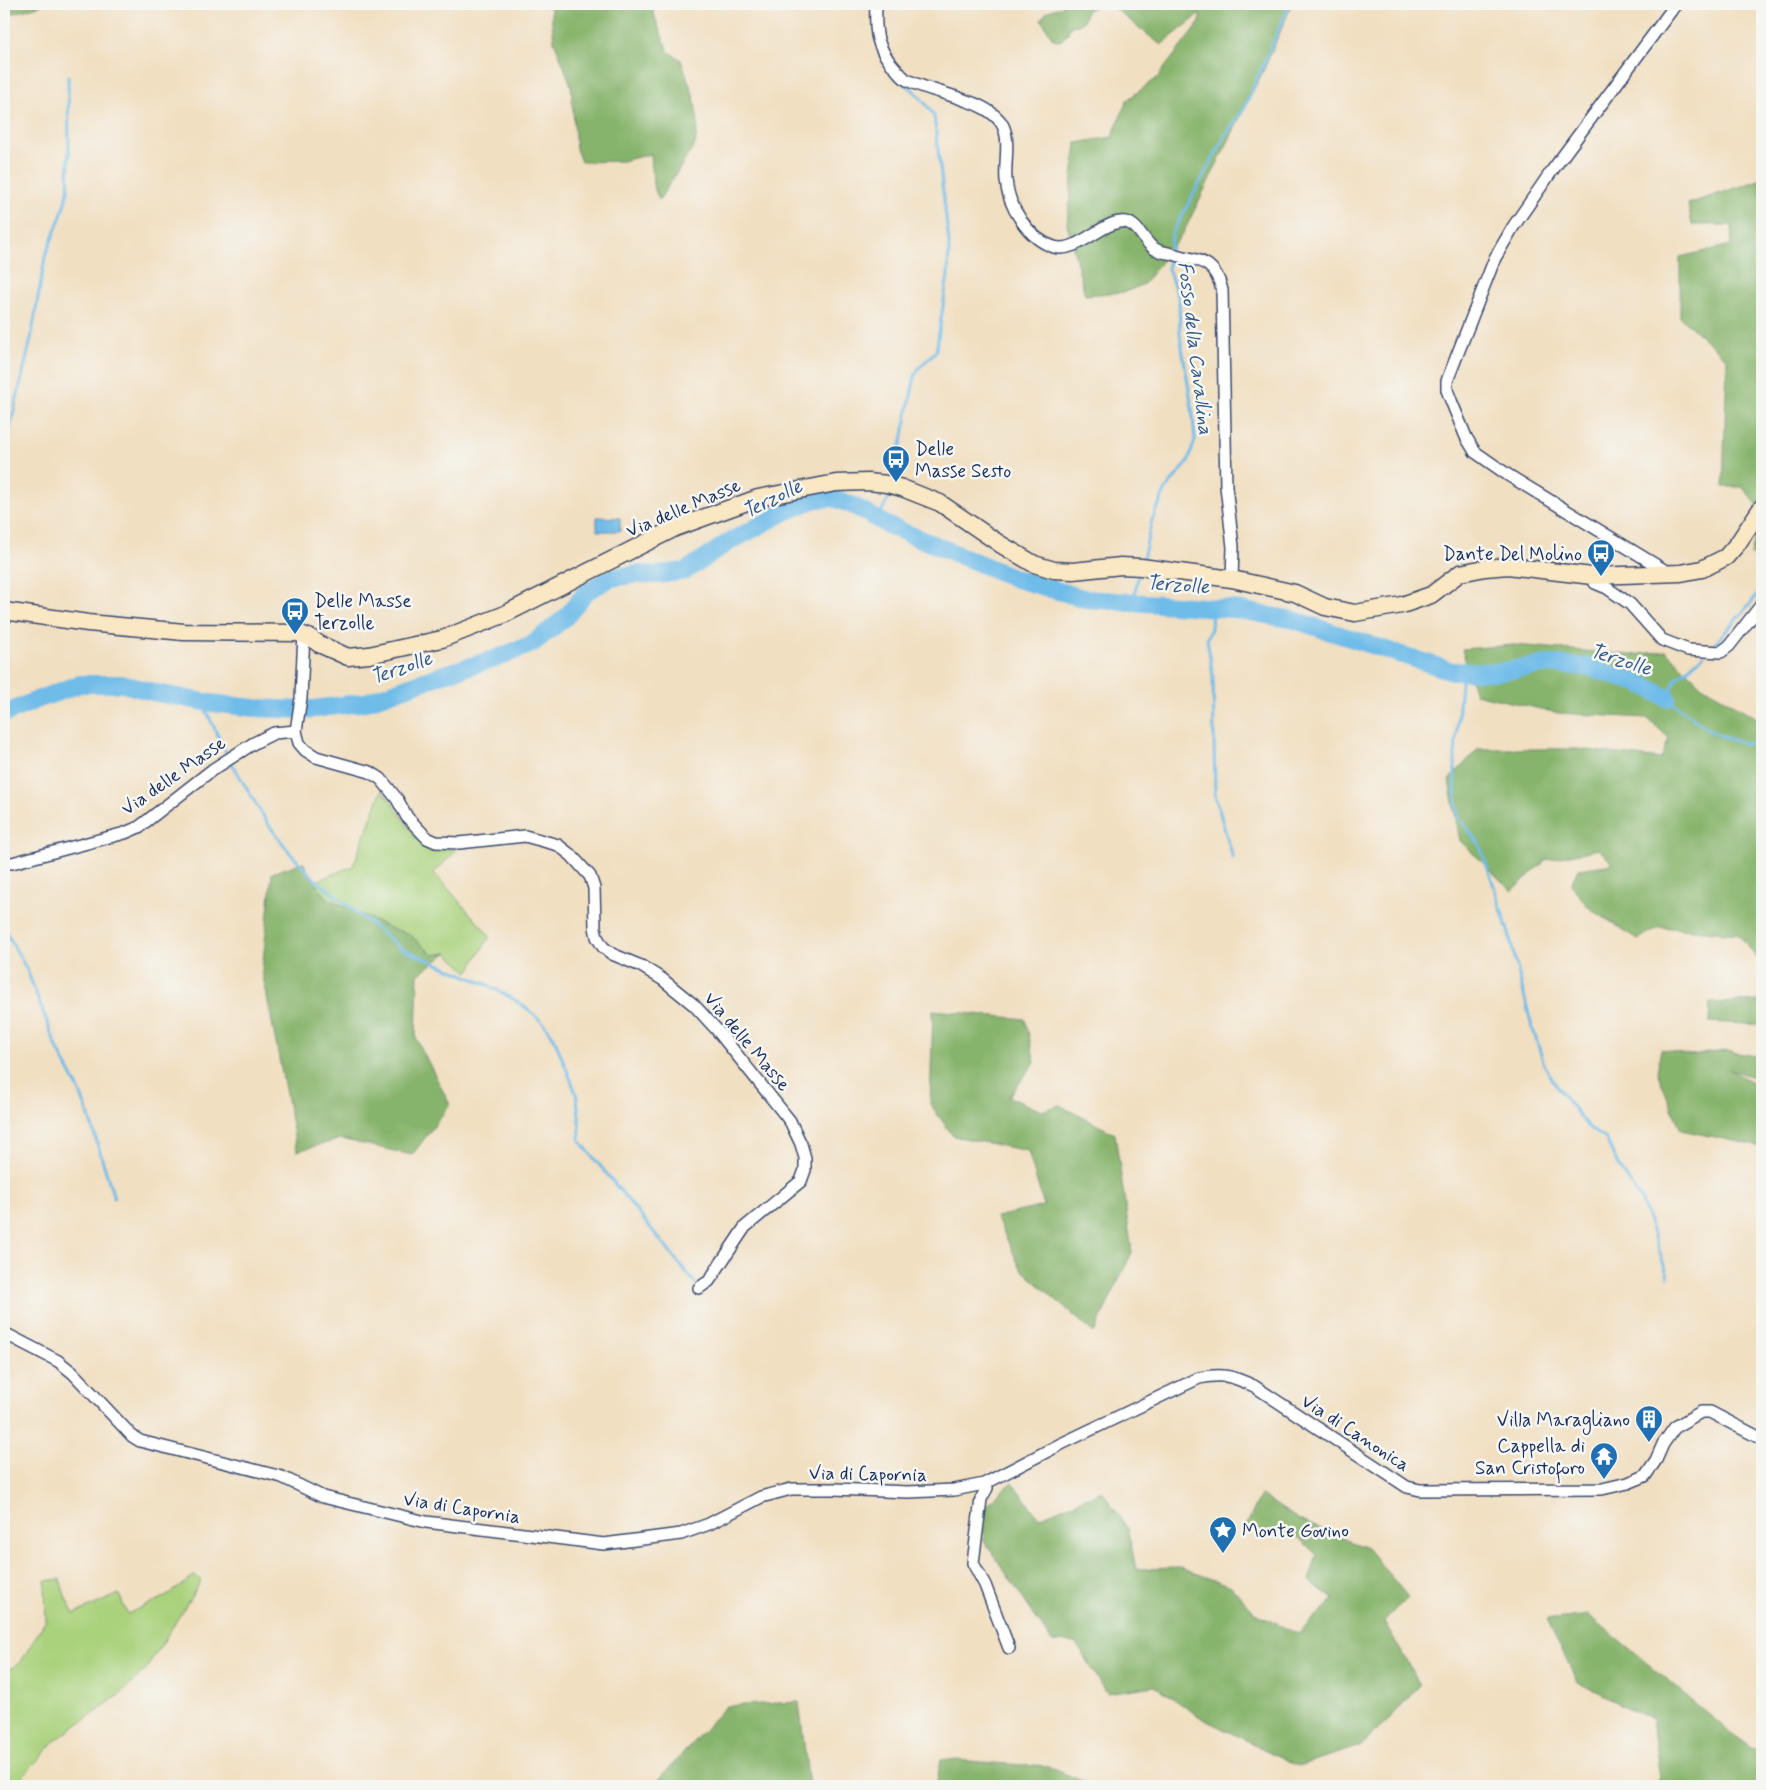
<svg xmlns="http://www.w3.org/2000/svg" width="1766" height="1790" viewBox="0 0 1766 1790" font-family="Mynerve,sans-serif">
  <rect width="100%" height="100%" fill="#f6f6f2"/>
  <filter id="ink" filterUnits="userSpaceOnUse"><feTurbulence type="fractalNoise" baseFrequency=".02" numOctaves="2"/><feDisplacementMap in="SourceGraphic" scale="10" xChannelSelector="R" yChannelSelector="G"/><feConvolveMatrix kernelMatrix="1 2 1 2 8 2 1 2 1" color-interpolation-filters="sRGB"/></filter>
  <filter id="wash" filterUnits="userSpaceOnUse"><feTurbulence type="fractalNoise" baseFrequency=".0096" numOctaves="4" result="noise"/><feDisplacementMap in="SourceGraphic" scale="20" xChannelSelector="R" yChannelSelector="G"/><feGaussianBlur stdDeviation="1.12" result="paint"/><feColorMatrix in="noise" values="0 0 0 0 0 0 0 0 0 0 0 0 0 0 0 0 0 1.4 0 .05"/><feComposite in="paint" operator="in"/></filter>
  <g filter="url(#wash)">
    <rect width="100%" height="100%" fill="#f1dfc1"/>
    <g fill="#aad27d" stroke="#62806e">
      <polygon points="382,789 422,845 457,850 434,873 490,936 468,972 447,953 433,955 409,934 392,929 328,899 314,882 353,866"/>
      <polygon points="195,1575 201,1581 147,1668 123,1692 56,1740 14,1786 4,1766 4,1672 20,1663 46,1620 45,1581 60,1579 66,1599 74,1614 119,1594 127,1614 167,1596"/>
    </g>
    <g fill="#87b46c" stroke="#517265">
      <polygon points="4,4 43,4 42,5 5,16"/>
      <polygon points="550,4 650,4 668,51 681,60 694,97 698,122 695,145 659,200 653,185 651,154 622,161 581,162 576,149 571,85 554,41"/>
      <polygon points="1063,4 1104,4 1087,10 1083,22 1078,25 1071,26 1067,35 1061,41 1053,39 1041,19 1048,11 1062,7"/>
      <polygon points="1109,4 1292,4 1264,69 1183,233 1144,284 1125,292 1085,295 1067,224 1076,143 1112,137 1127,100 1156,79 1200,22 1200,14 1161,45"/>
      <polygon points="1762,179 1762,563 1751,555 1761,509 1742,487 1723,487 1727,359 1680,317 1680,257 1731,245 1732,225 1692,225 1688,204"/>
      <polygon points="1514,645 1632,655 1666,651 1702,686 1762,721 1762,961 1760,961 1738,934 1660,927 1637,939 1588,907 1571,884 1578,869 1613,864 1599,849 1546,860 1512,891 1460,841 1449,780 1478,749 1578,749 1661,759 1669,738 1647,718 1558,713 1475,694 1462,649"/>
      <polygon points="303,862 314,882 328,899 392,929 409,934 433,955 447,953 418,975 416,1038 450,1105 412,1155 341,1139 297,1151 262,971 272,873"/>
      <polygon points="1762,1001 1762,1025 1709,1022 1710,1003"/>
      <polygon points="933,1010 1025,1019 1035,1062 1009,1097 1042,1111 1059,1105 1115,1134 1132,1252 1094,1333 1021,1269 996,1217 1044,1206 1028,1151 953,1136 930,1104"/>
      <polygon points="1661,1049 1691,1055 1726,1051 1762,1057 1762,1080 1729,1069 1762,1088 1762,1147 1681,1130 1657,1072"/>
      <polygon points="1012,1482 1039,1518 1102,1491 1128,1529 1136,1569 1180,1568 1231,1586 1255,1613 1298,1634 1334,1599 1309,1581 1317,1555 1298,1537 1245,1528 1261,1495 1299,1520 1367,1548 1408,1597 1384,1621 1420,1685 1393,1715 1360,1746 1298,1766 1203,1719 1155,1686 1107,1693 1076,1643 1052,1642 983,1539 986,1505"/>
      <polygon points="1589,1615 1731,1733 1751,1747 1762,1749 1762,1786 1654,1786 1660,1779 1652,1720 1577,1682 1547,1620"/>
      <polygon points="799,1702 809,1786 653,1786 726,1706"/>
      <polygon points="941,1759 1049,1767 1094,1786 936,1786"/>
    </g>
    <polygon fill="#6fbce9" stroke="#4576a4" points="597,517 620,518 620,531 597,531"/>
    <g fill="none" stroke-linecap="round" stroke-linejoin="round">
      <g stroke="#6fbce9" stroke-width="3">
        <path d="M889,69C898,83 903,81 913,90C921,98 928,106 934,116L949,243L948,275L936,351L918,369L915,376L901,445L890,480"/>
        <polyline points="4,453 31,339 45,257 62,213 68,191 69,151 68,76"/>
        <polyline points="877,519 888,500 888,491"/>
        <polyline points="1142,563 1152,520 1166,489 1188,462 1195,440 1192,408 1180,335 1179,299 1168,269 1172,234 1225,136 1244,109 1290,4"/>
        <polyline points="1133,602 1138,577"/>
        <polyline points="1212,608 1211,628 1207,639 1213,676 1215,796 1233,858"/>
        <polyline points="1713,646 1762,590"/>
        <path d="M1704,655L1676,679L1667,698C1698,723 1719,743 1762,745"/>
        <polyline points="1462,671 1455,753 1455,794 1458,816 1479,844 1490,874 1508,931 1531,1023 1544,1064 1555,1084 1588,1127 1606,1139 1618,1165 1641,1199 1668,1276"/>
        <polyline points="202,702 228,757"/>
        <polyline points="231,762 268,824 290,853 316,880 402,949 488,985 515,1000 529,1010 543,1023 554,1038 576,1093 579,1115 580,1141 696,1284"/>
        <polyline points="4,928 27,970 57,1048 79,1090 87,1110 114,1198"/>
        <polyline points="4,1671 6,1669"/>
      </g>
      <polyline stroke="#6fbce9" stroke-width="18" points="4,714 39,699 80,684 123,684 157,693 210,703 255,708 306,710 366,702 441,675 497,658 532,644 566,617 586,592 611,578 638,574 656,575 685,571 729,542 783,513 815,499 834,498 854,506 887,525 1017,579 1086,599 1233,609 1294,620 1452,671 1497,672 1549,664 1588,667 1641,684 1667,698"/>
    </g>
  </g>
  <g filter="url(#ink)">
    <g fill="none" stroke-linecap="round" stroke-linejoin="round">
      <g stroke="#3b496d" stroke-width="14">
        <g id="street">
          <path d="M876,4C875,30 875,46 894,67C898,71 902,77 907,80C925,89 946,93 964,100C977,104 991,110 1000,121C1012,136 1004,162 1006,180C1008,206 1028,239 1054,247C1075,254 1100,224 1120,222C1136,220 1141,237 1151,246C1156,251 1162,252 1168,253C1196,261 1214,257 1222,290L1226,486L1233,547L1232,579"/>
          <polyline points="1669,573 1508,475 1475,452 1466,437 1452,403 1447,390 1447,381 1495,258 1513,227 1551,172 1676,4"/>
          <polyline points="1592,576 1595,583 1607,588 1630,604 1662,640 1688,650 1721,652 1729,646 1762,604"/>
          <polyline points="304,634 301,698 296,731 299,743 305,750 316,757 370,772 381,779 397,799 407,817 427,838 436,842 459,843 525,836 558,845 572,856 590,876 594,888 595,927 597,937 603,947 612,954 641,966 662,979 694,1005 717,1030 790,1121 801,1144 805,1158 805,1170 801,1181 745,1227 709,1281 699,1288"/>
          <polyline points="12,863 125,833 139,827 212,770 254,743 274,733 296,731"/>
          <path d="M4,1333L58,1361L73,1373L132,1436L140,1441L282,1477L323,1497L426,1522L604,1544L681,1534L709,1524L761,1497L791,1489H834L908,1492L954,1490L984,1484L1061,1444L1199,1378C1223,1373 1232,1376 1254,1386L1407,1487L1420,1490L1602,1489L1628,1483L1645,1476L1656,1460L1663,1444L1675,1427L1701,1412H1710L1762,1439"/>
          <polyline points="984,1484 987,1488 981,1499 973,1563 985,1585 1009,1648"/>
        </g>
      </g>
      <g stroke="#3b496d" stroke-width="19">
        <polyline id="secondary" points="4,611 88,623 184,632 298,633 311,638 319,644 348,657 369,655 442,639 503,615 675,528 758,498 836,483 868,482 887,484 902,488 940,503 1000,544 1034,564 1054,570 1073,571 1121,566 1141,567 1232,579 1295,593 1325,607 1355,613 1402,605 1431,595 1460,573 1485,568 1508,566 1592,576 1681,573 1702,569 1726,557 1738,543 1762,507"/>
      </g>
      <use href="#street" stroke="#fff" stroke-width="11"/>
      <use href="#secondary" stroke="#fae7c3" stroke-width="16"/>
    </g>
  </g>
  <defs>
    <g id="bus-pin" transform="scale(1.4375)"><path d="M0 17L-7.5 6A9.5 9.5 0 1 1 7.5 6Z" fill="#1f6fb2" stroke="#f6f6f2"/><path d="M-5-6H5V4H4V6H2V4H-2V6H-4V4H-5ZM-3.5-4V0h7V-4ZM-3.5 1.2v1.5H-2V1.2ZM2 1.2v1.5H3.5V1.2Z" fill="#fff"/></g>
    <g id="building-pin" transform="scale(1.4375)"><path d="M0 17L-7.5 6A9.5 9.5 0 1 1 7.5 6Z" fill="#1f6fb2" stroke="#f6f6f2"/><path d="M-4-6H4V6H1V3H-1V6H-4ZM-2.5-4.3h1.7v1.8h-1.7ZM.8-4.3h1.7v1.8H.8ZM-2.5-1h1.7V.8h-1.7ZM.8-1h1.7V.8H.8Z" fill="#fff"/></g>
    <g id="temple-pin" transform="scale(1.4375)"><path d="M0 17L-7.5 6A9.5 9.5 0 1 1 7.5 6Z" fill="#1f6fb2" stroke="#f6f6f2"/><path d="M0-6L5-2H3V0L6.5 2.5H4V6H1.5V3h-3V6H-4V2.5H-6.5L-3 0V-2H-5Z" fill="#fff"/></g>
    <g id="sight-pin" transform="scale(1.4375)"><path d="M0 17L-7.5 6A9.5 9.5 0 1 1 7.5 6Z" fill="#1f6fb2" stroke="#f6f6f2"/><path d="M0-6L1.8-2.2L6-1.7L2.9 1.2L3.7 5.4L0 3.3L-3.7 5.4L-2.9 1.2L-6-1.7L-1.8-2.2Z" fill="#fff"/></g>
  </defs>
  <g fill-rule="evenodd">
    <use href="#bus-pin" x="896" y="459"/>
    <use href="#bus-pin" x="1601" y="553"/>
    <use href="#bus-pin" x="295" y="611"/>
    <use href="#building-pin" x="1649" y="1419"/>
    <use href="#temple-pin" x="1604" y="1456"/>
    <use href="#sight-pin" x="1223" y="1530"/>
  </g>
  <g text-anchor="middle" stroke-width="5" stroke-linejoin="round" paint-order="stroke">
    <g font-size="19" fill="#1b2f5e" stroke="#f6f6f2" text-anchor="start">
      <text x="915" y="455">Delle<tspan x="915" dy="22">Masse Sesto</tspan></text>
      <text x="1582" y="560" text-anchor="end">Dante Del Molino</text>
      <text x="314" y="607">Delle Masse<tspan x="314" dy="22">Terzolle</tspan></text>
      <text x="1630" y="1426" text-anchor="end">Villa Maragliano</text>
      <text x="1585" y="1452" text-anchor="end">Cappella di<tspan x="1585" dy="22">San Cristoforo</tspan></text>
      <text x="1242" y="1537">Monte Govino</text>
    </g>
    <g font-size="19" fill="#1b2f5e" stroke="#f6f6f2">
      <text transform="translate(683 507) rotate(-23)" y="7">Via delle Masse</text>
      <text transform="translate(173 775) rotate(-35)" y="7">Via delle Masse</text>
      <text transform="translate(748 1041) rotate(50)" y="7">Via delle Masse</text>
      <text transform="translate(1356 1432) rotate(33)" y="7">Via di Canonica</text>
      <text transform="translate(868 1473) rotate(1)" y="7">Via di Capornia</text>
      <text transform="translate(462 1507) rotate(9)" y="7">Via di Capornia</text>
    </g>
    <g font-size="20" font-style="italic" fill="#345988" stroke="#f6f6f2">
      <text transform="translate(1196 348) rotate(83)" y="7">Fosso della Cavallina</text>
      <text transform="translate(772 498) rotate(-26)" y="7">Terzolle</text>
      <text transform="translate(1178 584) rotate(4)" y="7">Terzolle</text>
      <text transform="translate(1621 659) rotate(18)" y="7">Terzolle</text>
      <text transform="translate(401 667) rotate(-19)" y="7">Terzolle</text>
    </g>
  </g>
  <rect width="1766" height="1790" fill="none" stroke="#f6f6f2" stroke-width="20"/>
</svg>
